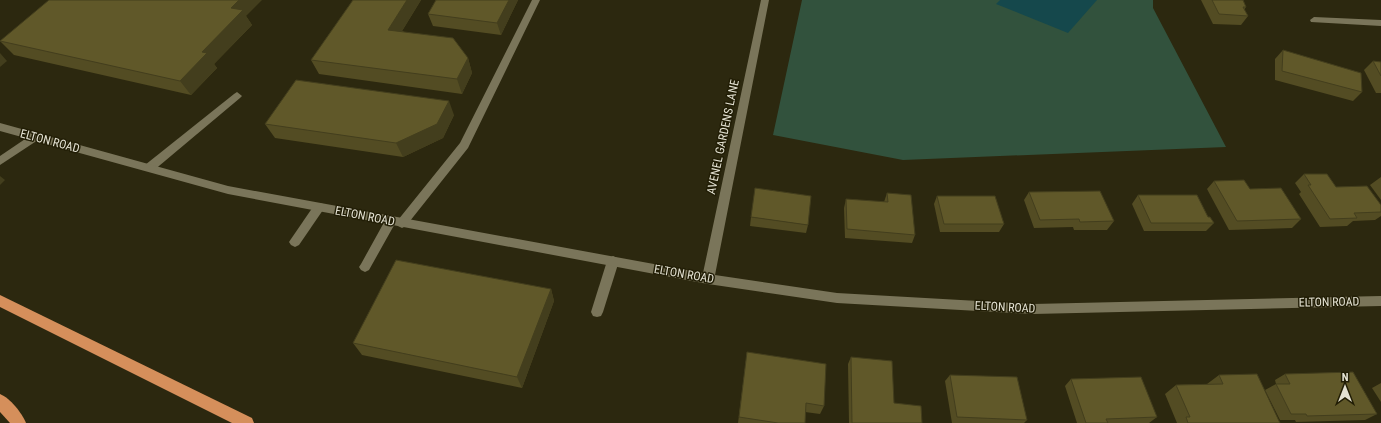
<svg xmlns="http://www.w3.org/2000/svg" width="1381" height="423" viewBox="0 0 1381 423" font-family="'Roboto Condensed',sans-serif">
  <rect width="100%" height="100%" fill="#2c280f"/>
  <polygon fill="#32523d" points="802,0 1153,0 1153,8 1226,147 903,160 773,135"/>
  <polygon fill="#15484c" points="1000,0 1097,0 1068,33 996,4"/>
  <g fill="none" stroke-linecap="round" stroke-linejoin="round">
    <g fill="#7a755a" fill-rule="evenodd">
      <polygon points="532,0 540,0 468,148 406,226 402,228 398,226 396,223 398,220 460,143"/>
      <polygon points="237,92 242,96 240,98 153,171 145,171 144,168 145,165 234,94"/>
      <polygon points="34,133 38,134 39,137 38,140 0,165 0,156"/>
      <polygon points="319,203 323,204 324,207 323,210 299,245 295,247 291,245 289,242 291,239 315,204"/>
      <polygon points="391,215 395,217 397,220 369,270 365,272 361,270 359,267 361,264 387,217"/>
      <polygon points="613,256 617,258 619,261 603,312 601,316 597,317 593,316 591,312 607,261 609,258"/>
    </g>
    <g fill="#7a755a" fill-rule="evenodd">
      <polygon points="761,0 769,0 715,275 837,293 1033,304 1381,296 1381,306 1033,314 837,303 708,284 228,194 0,131 0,123 228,186 703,273"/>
      <polygon points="1314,17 1381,20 1381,26 1311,22 1310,20"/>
    </g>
    <g fill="#d58f5b" fill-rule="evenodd">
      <polygon points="0,295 252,418 254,423 232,423 0,307"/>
      <path d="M0,394C10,398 22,413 26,423H10L0,412Z"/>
    </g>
  </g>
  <g fill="#534c23">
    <polygon points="353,0 421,0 402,31 468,58 472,73 462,94 319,74 311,60"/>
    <polygon points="436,0 518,0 501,35 433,26 428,14"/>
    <polygon points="1201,0 1243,0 1246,7 1244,10 1248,16 1241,25 1213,24"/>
    <polygon points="246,16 252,25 214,64 217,68 191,95 14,55 0,41"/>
    <polygon points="1283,50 1362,92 1353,101 1275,80 1275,59"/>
    <polygon points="1373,61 1381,62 1381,93 1376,93 1364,70"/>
    <polygon points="454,115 443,138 403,157 275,138 265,124"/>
    <polygon points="1304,174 1336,187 1381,205 1381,216 1375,220 1353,221 1347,226 1320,227 1299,194 1301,192 1295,183"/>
    <polygon points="1381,177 1381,200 1370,185"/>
    <polygon points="1214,181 1250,189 1301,219 1292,228 1229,230 1207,189"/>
    <polygon points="1029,192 1114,221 1107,230 1074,230 1073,227 1034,228 1024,200"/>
    <polygon points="887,193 915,235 912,243 845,238 844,208 846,199 884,202"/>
    <polygon points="1138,195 1208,217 1214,223 1206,231 1144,231 1132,204"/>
    <polygon points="937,196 1004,224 999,232 940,232 934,204"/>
    <polygon points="751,217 808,225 806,233 750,226"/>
    <polygon points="551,289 554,301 522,388 362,355 353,343"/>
    <polygon points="747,352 824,406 820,414 805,412 805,423 738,423"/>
    <polygon points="851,357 894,403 922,423 849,423 848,364"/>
    <polygon points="1285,374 1377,414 1365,420 1296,422 1295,420 1280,420 1265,390 1276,384 1275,380"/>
    <polygon points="950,375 1027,420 1024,423 952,423 945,381"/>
    <polygon points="1219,375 1280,423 1177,423 1165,394 1176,385 1207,384"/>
    <polygon points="1071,379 1157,417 1149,423 1077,423 1065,386"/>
    <polygon points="1381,383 1381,402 1372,388"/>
  </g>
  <g fill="#433e1d">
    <polygon points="239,0 262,0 246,16 252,25 214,64 217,68 191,95 180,81 231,8"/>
    <polygon points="407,0 421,0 394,44 388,30"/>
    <polygon points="509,0 518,0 501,35 497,23"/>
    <polygon points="0,53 7,61 0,67"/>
    <polygon points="468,58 472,73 462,94 457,79"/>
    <polygon points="449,101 454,115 443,138 403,157 396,143"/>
    <polygon points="0,176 5,180 0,185"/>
    <polygon points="551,289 554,301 522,388 517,377"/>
  </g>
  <g fill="#605829" stroke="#433e1d">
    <polygon points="49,0 239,0 231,8 243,10 202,52 207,53 180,81 0,41"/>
    <polygon points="353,0 407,0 388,30 453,38 468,58 457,79 311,60"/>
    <polygon points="436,0 509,0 497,23 428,14"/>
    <polygon points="1212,0 1243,0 1246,7 1243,7 1248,16 1219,14"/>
    <polygon points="1283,50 1361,73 1362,92 1282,71"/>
    <polygon points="1373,61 1381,62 1381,76"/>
    <polygon points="296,80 449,101 437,124 396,143 265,124"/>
    <polygon points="1304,174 1327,174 1336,187 1367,186 1381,205 1381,212 1354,213 1357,218 1330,219 1308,185 1311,185"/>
    <polygon points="1244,180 1250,189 1281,188 1301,219 1237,221 1214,181"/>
    <polygon points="755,188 811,196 808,225 751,217"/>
    <polygon points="1100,191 1114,221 1080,222 1079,219 1040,220 1029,192"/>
    <polygon points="887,193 911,195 915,235 847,229 846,199 888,202"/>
    <polygon points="1138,195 1197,195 1208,217 1210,217 1214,223 1151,223"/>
    <polygon points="937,196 995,196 1004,224 944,224"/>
    <polygon points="396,260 551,289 517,377 353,343"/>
    <polygon points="747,352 826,364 824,406 806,403 805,423 778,423 739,417"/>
    <polygon points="851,357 892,361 894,403 921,406 922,423 852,423"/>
    <polygon points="1353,372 1377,414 1307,416 1306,414 1291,414 1276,384 1290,384 1285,374"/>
    <polygon points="1257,374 1280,423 1188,423 1186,417 1190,417 1176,385 1223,384 1219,375"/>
    <polygon points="950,375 1017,377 1027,420 957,417"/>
    <polygon points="1141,377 1157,417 1106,419 1108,423 1086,423 1071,379"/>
  </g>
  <g text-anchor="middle" stroke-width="3" stroke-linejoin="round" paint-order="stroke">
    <g font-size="12" fill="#e4e2d3" stroke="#221e06">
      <text transform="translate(723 137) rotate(-78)" y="4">AVENEL GARDENS LANE</text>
      <text transform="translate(50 141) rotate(15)" y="4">ELTON ROAD</text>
      <text transform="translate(365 216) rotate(11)" y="4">ELTON ROAD</text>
      <text transform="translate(684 274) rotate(10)" y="4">ELTON ROAD</text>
      <text transform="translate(1329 302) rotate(-1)" y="4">ELTON ROAD</text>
      <text transform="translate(1005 307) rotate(3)" y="4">ELTON ROAD</text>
    </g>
  </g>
  <g transform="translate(1345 387)" stroke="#221e06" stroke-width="3" paint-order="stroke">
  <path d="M0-3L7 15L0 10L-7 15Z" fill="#e4e2d3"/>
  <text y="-6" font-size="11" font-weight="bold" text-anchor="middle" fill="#e4e2d3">N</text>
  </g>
</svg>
